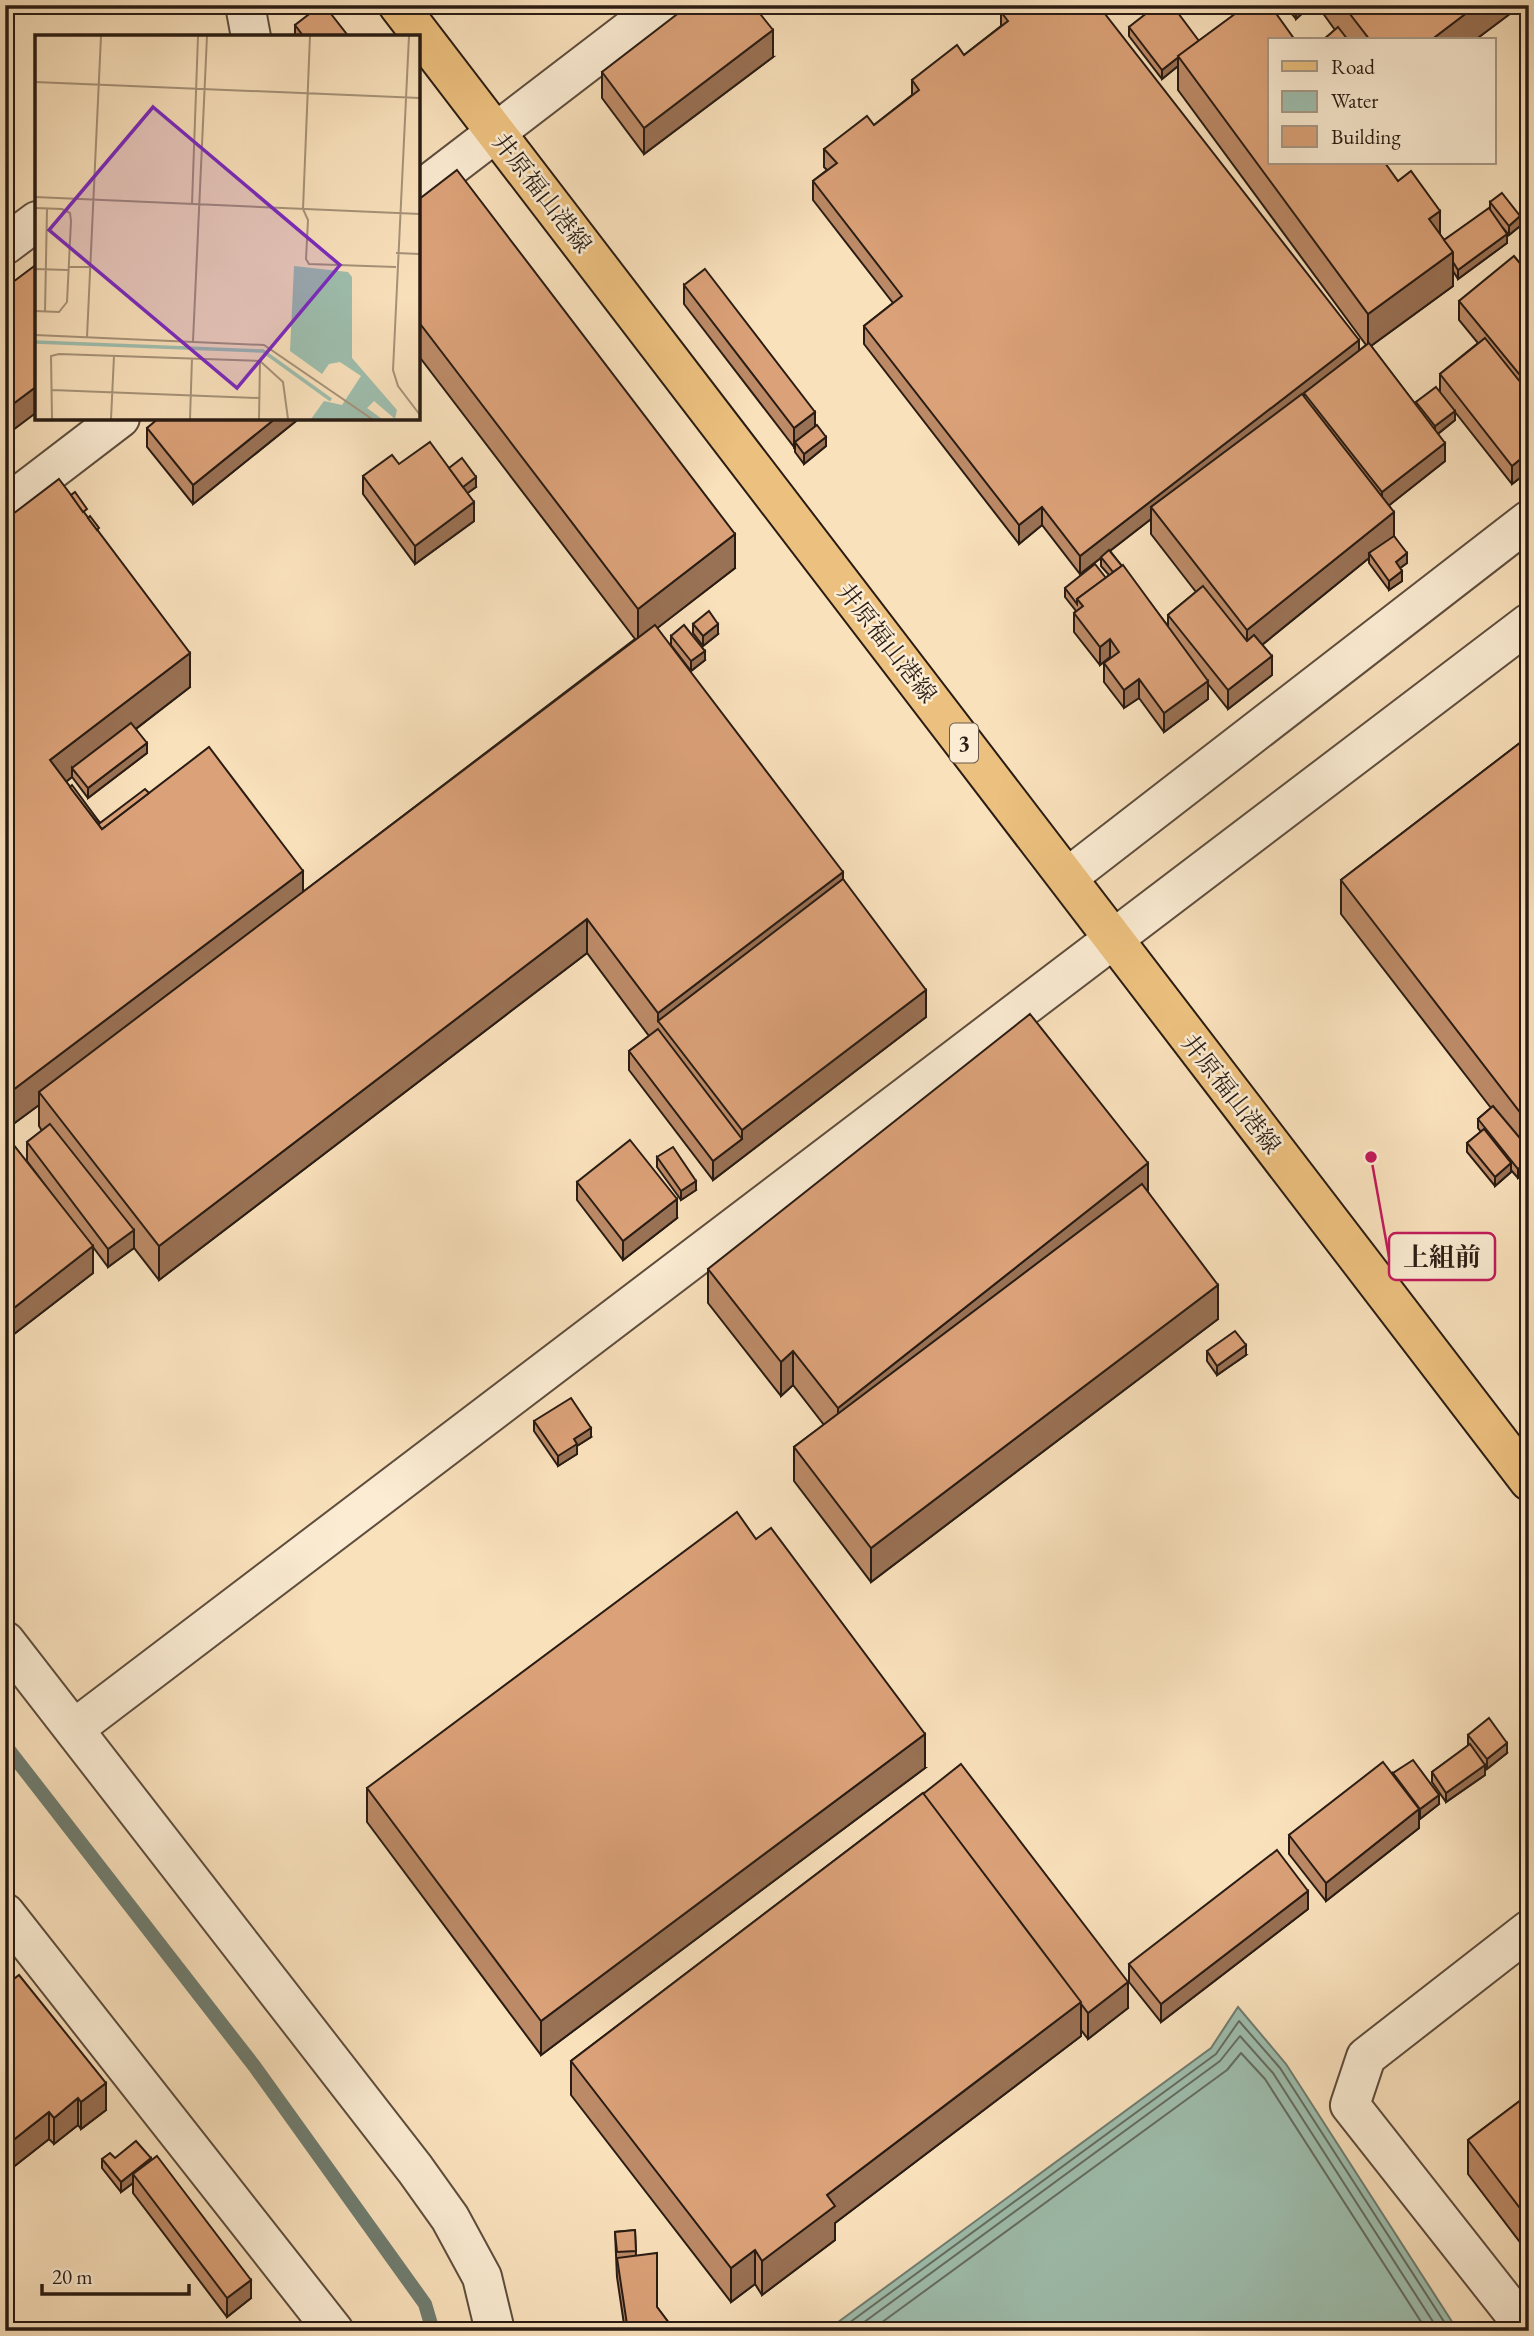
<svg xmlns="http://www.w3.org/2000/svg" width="1534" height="2336" viewBox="0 0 1534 2336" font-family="'EB Garamond','Noto Serif JP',serif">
  <rect width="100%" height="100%" fill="#f9e1bc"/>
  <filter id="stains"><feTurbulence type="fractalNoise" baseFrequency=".00286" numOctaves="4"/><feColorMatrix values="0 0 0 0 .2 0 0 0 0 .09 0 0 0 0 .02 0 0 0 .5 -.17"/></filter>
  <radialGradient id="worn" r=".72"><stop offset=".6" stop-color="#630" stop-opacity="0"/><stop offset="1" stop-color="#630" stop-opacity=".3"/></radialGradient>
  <polygon fill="#9ebeae" stroke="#707d70" stroke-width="2" points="1238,2007 1286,2064 1458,2331 826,2331 1211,2048"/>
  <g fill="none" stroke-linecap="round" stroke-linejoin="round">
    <g stroke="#646d60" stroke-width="2">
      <polyline points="838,2331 1216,2054 1239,2021 1280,2068 1450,2331"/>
      <polyline points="852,2331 1220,2061 1240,2036 1273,2073 1439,2331"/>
      <polyline points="870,2331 1227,2070 1241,2053 1265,2079 1427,2331"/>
    </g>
    <polyline stroke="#707d70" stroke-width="14" points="5,1745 255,2067 425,2304 433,2331"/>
    <g stroke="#5e4d3d" stroke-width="42">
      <g id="minor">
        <polyline points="245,5 251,37"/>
        <polyline points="418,192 662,5"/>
        <polyline points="5,245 37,221"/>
        <polyline points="5,506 120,418"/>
        <polyline points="1068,877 1529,520"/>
        <polyline points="5,1641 415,2169 450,2218 482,2277 495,2331"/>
        <polyline points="74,1729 1529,623"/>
        <polyline points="5,1913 334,2331"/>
        <polyline points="1528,2331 1350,2105 1366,2057 1529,1930"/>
      </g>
    </g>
    <g stroke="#2a1c13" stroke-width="42">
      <polyline id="major" points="398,5 1529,1481"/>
    </g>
    <use href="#minor" stroke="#fbecd3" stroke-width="38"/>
    <use href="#major" stroke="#ecc07e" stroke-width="38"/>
  </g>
  <g fill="#bc8a67" stroke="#2a1c13" stroke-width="2" fill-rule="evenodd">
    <polygon points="523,5 536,5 528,12"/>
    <polygon points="1287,5 1308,5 1308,8 1296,19 1287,8"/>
    <polygon points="1317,5 1519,5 1519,7 1475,40 1323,40 1335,30"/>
    <path d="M1001,12L1359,351L1366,345L1178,90V66L1162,79L1129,36V27L1199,41L1398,181L1444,240L1490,210V202L1520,226L1509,235L1501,226L1507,243L1458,279L1453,271V286L1371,346L1416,405V402L1440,391V374L1478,343L1459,320V301L1523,267L1529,262V471L1512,484L1455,412V420L1438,434L1445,461L1389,505L1394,536L1407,563L1400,568L1402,581L1389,590L1369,563V558L1262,645L1272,675L1228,709L1208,684V699L1164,732L1139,698L1124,708L1104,682V663L1111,659L1110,657L1100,665L1074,632V613L1076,611L1065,597V588L1106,578L1109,575L1101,566V558L1080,574L1042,525L1019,544L864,344V326L893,303L813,200V181L827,170L824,167V149L874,125L912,95V80L964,55L1001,26ZM1151,519V534L1196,592L1168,615V626L1110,551Z"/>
    <polygon points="295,25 349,37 295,37"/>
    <polygon points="773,57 644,154 602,98 602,72"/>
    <polygon points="418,200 735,568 657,628 843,879 926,1017 713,1180 629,1070 629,1051 649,1036 587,953 159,1280 134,1248 108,1267 93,1247 93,1273 5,1341 5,1134 64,1210 27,1161 27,1142 42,1131 39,1126 39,1105 5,1130 87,517 99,533 190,687 136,729 147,753 88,798 72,777 66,782 100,823 149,793 303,892 635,639 418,355"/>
    <polygon points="684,285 815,427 826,446 804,464 795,452 795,446 794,447 684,304"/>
    <polygon points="296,418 296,421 193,504 147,447 147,428"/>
    <polygon points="399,464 449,468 476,487 467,493 474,521 415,564 363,494 363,476"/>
    <polygon points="693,624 718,634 703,646 693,633"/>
    <polygon points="671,636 705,660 691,671 671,645"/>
    <polygon points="1529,736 1529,1169 1518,1178 1511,1170 1511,1172 1495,1186 1467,1152 1467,1143 1481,1132 1478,1128 1478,1119 1491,1108 1341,914 1341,880"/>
    <polygon points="657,1157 696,1190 681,1200 657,1167"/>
    <polygon points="577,1182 677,1218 623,1260 577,1200"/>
    <polygon points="1148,1192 1218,1319 871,1582 794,1481 794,1447 824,1425 793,1385 781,1396 708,1303 708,1269"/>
    <polygon points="1207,1351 1246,1355 1217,1375 1207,1361"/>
    <polygon points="1529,1359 1529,1402 1524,1396 1524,1362"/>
    <polygon points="534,1421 591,1437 577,1446 577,1454 558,1466 534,1431"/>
    <polygon points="1468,1735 1507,1753 1487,1769 1485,1767 1485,1775 1446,1802 1432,1782 1432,1772 1468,1746"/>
    <polygon points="925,1768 541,2055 367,1822 367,1788"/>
    <polygon points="1393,1773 1439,1804 1420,1819 1419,1818 1419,1828 1326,1901 1289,1854 1289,1835 1393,1776"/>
    <polygon points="923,1793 1128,2008 1088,2039 1081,2030 1081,2036 835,2223 835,2240 762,2295 755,2284 731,2302 571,2095 571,2061"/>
    <polygon points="1308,1909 1161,2022 1129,1982 1129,1964"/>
    <polygon points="5,1971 106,2110 81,2129 78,2125 54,2144 49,2139 7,2172 5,2170"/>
    <polygon points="1529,2094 1529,2254 1468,2174 1468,2140"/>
    <polygon points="115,2158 151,2160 251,2298 227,2317 133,2193 133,2183 121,2192 102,2168 102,2159"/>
    <polygon points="635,2230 636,2256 657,2307 675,2331 625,2331 617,2277 615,2232"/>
  </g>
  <g fill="#997154" stroke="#2a1c13" stroke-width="2">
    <polygon points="528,5 536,5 528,12"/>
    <polygon points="1301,5 1308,5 1308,8 1296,19 1296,9"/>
    <polygon points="1477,5 1519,5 1519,7 1475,40 1431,40"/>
    <polygon points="773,30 773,57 644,154 644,128"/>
    <polygon points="1178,57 1178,66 1162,79 1162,70"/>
    <polygon points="1440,211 1440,244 1429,219"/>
    <polygon points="1520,216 1520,226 1509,235 1509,226"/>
    <polygon points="1507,234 1507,243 1458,279 1458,270"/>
    <polygon points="1453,252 1453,286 1368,348 1368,314"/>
    <polygon points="1359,340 1359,358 1304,393 1304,400 1151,507 1151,519 1080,574 1080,556"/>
    <polygon points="37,386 37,412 5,436 5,410"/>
    <polygon points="1455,411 1455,420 1435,436 1435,426"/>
    <polygon points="815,412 815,431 795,442 795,446 794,447 794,428"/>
    <polygon points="276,418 296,418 296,421 193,504 193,485"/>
    <polygon points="826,437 826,446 804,464 804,454"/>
    <polygon points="1445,443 1445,461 1382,511 1382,492"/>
    <polygon points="1529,452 1529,471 1512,484 1512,466"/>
    <polygon points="476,477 476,487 458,500 458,490"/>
    <polygon points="474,502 474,521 415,564 415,546"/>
    <polygon points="1042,507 1042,525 1019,544 1019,525"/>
    <polygon points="1394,512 1394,539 1369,553 1369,558 1247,657 1247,630"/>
    <polygon points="735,534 735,568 638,643 638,609"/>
    <polygon points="1407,553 1407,563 1396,571 1396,562"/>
    <polygon points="1402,571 1402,581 1389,590 1389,581"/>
    <polygon points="718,624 718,634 703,646 703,636"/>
    <polygon points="1110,639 1110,657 1100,665 1100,647"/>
    <polygon points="705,651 705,660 691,671 691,661"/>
    <polygon points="190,653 190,687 77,774 72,768 72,777 50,794 50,760"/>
    <polygon points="1272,656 1272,675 1228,709 1228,690"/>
    <polygon points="1139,679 1139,698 1124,708 1124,690"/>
    <polygon points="1208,681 1208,699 1164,732 1164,713"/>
    <polygon points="147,743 147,753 88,798 88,788"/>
    <polygon points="303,871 303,905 39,1092 39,1105 5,1130 5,1096"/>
    <polygon points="843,872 843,906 658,1021 658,1013"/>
    <polygon points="587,919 587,953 159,1280 159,1246"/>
    <polygon points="926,990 926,1017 713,1180 713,1161 742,1139 742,1130"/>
    <polygon points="1529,1160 1529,1169 1518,1178 1518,1169"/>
    <polygon points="1148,1163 1148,1197 838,1442 838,1408"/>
    <polygon points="1511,1163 1511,1172 1495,1186 1495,1177"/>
    <polygon points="696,1181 696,1190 681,1200 681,1191"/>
    <polygon points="677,1199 677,1218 623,1260 623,1241"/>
    <polygon points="134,1230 134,1248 108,1267 108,1249"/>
    <polygon points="93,1246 93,1273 5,1341 5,1315"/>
    <polygon points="1218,1285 1218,1319 871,1582 871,1548"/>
    <polygon points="1246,1345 1246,1355 1217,1375 1217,1366"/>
    <polygon points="793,1351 793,1385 781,1396 781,1362"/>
    <polygon points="591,1428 591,1437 577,1446 577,1454 558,1466 558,1456 574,1439"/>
    <polygon points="925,1734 925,1768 541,2055 541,2021"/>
    <polygon points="1507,1743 1507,1753 1487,1769 1487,1759"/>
    <polygon points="1485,1765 1485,1775 1446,1802 1446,1793"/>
    <polygon points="1439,1795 1439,1804 1420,1819 1420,1809"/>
    <polygon points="1419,1809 1419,1828 1326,1901 1326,1883"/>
    <polygon points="1308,1891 1308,1909 1161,2022 1161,2004"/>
    <polygon points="1128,1982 1128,2008 1088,2039 1088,2013"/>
    <polygon points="1081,2002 1081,2036 835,2223 835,2240 762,2295 762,2261 827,2195"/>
    <polygon points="106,2083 106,2110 81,2129 81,2102"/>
    <polygon points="78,2098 78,2125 54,2144 54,2118"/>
    <polygon points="49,2112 49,2139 7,2172 7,2145"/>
    <polygon points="151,2158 151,2168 133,2174 133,2183 121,2192 121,2182"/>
    <polygon points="755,2250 755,2284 731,2302 731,2268"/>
    <polygon points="251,2280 251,2298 227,2317 227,2298"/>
  </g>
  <g fill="#dba178" stroke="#2a1c13" stroke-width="2">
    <polygon points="321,5 324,5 349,37 304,37 295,25"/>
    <polygon points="689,5 753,5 773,30 644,128 602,72"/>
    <polygon points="1010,5 1098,5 1359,340 1080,556 1042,507 1019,525 864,326 902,296 813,181 837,163 824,149 867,116 874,125 919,90 912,80 957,45 964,55 1008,21 1001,12"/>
    <polygon points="1157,5 1172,5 1199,41 1162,70 1129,27"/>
    <polygon points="1247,5 1270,5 1295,40 1270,40 1270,163 1385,163 1398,181 1411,171 1440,211 1429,219 1453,252 1368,314 1178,56"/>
    <polygon points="1293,5 1301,5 1296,9"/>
    <polygon points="1343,5 1477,5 1431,40 1370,40"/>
    <polygon points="1338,27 1348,40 1323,40"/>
    <polygon points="457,170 735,534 638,609 418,321 418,200"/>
    <polygon points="1502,193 1520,216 1509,226 1490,202"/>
    <polygon points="1489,208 1507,234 1458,270 1453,262 1453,252 1444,240"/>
    <polygon points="1514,256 1523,267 1529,262 1529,386 1459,301"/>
    <polygon points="37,264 37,386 5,410 5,288"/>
    <polygon points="705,269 815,412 794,428 684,285"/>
    <polygon points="1485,338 1529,393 1529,452 1512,466 1440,374"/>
    <polygon points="1369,343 1445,443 1382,492 1304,393"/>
    <polygon points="1436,387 1455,411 1435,426 1416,402"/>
    <polygon points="1302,394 1394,512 1247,630 1151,507"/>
    <polygon points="159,418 276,418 193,485 147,428"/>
    <polygon points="817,425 826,437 804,454 795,442"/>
    <polygon points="430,442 474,502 415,546 363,476 392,455 399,464"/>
    <polygon points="462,458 476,477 463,487 449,468"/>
    <polygon points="59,479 190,653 50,760 102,829 209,747 303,871 5,1096 5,520"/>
    <polygon points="75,492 87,509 83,512 71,495"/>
    <polygon points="90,516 99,528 97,530 88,518"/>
    <polygon points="1394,536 1407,553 1396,562 1402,571 1389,581 1369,553"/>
    <polygon points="1109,550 1122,566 1113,572 1101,557"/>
    <polygon points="1095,564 1106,578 1077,599 1077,604 1065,588"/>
    <polygon points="1123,565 1208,681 1164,713 1139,679 1124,690 1104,663 1119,652 1110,639 1100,647 1074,613 1083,606 1077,599"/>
    <polygon points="1203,586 1247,641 1254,635 1272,656 1228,690 1168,615"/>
    <polygon points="709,611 718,624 703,636 693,624"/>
    <polygon points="655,625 843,872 658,1013 587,919 159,1246 39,1092"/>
    <polygon points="684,625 705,651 691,661 671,636"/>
    <polygon points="131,723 147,743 88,788 72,768"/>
    <polygon points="1529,736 1529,1124 1341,880"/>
    <polygon points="72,785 100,823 145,789 149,793 102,829 70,787"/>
    <polygon points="843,879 926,990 742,1130 658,1021"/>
    <polygon points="1030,1014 1148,1163 838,1408 793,1351 781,1362 708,1269"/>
    <polygon points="658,1029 742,1139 713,1161 629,1051"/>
    <polygon points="1493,1106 1529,1149 1529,1160 1518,1169 1478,1119"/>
    <polygon points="50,1124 134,1230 108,1249 27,1142"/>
    <polygon points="1484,1129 1511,1163 1495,1177 1467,1143"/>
    <polygon points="5,1134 93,1246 5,1315"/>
    <polygon points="630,1140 677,1199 623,1241 577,1182"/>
    <polygon points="673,1147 696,1181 681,1191 657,1157"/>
    <polygon points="1142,1184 1218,1285 871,1548 794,1447"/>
    <polygon points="1235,1331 1246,1345 1217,1366 1207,1351"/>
    <polygon points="1529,1359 1529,1368 1524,1362"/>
    <polygon points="571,1398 591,1428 574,1439 577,1444 558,1456 534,1421"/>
    <polygon points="737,1512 756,1539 771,1528 925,1734 541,2021 367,1788"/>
    <polygon points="1489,1718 1507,1743 1487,1759 1468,1735"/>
    <polygon points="1470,1744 1485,1765 1446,1793 1432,1772"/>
    <polygon points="1413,1760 1439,1795 1420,1809 1393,1773"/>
    <polygon points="1383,1762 1419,1809 1326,1883 1289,1835"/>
    <polygon points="961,1764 1128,1982 1088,2013 923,1794"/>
    <polygon points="923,1793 1081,2002 827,2195 835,2206 762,2261 755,2250 731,2268 571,2061"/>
    <polygon points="1277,1850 1308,1891 1161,2004 1129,1964"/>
    <polygon points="5,1971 12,1980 5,1986"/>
    <polygon points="19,1975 106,2083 81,2102 78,2098 54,2118 49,2112 7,2145 5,2144 5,1986"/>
    <polygon points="1529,2094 1529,2220 1468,2140"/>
    <polygon points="136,2141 151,2158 121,2182 102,2159 110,2153 115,2158"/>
    <polygon points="157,2156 251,2280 227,2298 133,2174"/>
    <polygon points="635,2230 636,2251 617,2252 615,2232"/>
    <polygon points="657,2253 657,2307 675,2331 628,2331 617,2258"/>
  </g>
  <g text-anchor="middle" stroke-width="5" stroke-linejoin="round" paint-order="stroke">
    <rect fill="#fbecd3" stroke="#695a4d" stroke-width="2" x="950" y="723.5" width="28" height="39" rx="5"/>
    <g font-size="23" font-weight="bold" fill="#2a1c13">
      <text x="964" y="751">3</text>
    </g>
    <g font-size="24" fill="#2a1c13" stroke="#fbecd3">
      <text transform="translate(542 193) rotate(52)" y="8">井原福山港線</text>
      <text transform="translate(887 643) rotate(52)" y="8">井原福山港線</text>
      <text transform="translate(1231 1094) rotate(52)" y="8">井原福山港線</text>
    </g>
  </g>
  <g transform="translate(35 35)">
    <rect width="385" height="385" fill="#f9e1bc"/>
    <path d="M259,231L313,237L317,242V323L362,375L360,384L339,366L332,373L347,384H276L289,366L307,370L326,341L305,327L294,329L287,339L255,316Z" fill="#9ebeae"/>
    <path fill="none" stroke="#9ebeae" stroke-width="3.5" d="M0,307L228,316L296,365"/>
    <path fill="none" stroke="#a69278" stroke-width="2" d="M275,1L268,174L273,185L271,224L274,229L361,232M374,1L358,335L363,351L385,380M0,47L385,63M0,162L385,179M157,169L163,1M0,173L27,174L35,178L36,186L32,267L24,277L0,276M361,218L385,219M33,232H55M0,234L33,235M10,276L12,174M0,300L229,310L337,384M52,302L66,1M158,306L172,1M17,355L224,363M17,384L16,321L24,319L225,326L248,347L253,384M76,384L79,321M155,384L157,323M224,384L225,326"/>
    <path fill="#7b2cbf" fill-opacity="0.15" stroke="#7b2cbf" stroke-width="3.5" d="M118,72L305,230L202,353L14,195Z"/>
    <rect width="385" height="385" fill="none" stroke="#2a1c13" stroke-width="3.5"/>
  </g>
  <path fill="none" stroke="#c2185b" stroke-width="2.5" d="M1371 1157L1389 1257"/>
  <circle fill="#c2185b" stroke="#fbecd3" stroke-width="2.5" cx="1371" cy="1157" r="7"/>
  <rect fill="#fbecd3" stroke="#c2185b" stroke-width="2.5" x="1389" y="1233" width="106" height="47" rx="7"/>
  <g font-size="26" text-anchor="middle" font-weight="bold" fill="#2a1c13">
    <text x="1442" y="1266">上組前</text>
  </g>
  <rect width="1534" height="2336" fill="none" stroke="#f9e1bc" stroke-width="28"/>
  <rect x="7" y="7" width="1520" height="2322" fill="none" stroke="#2a1c13" stroke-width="3.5"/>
  <rect x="14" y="14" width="1506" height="2308" fill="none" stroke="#2a1c13" stroke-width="2"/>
  <rect x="1268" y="38" width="228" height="126" fill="#fbecd3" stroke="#a79986" stroke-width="2"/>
  <rect x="1282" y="61" width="35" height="10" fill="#ecc07e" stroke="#a79986" stroke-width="2"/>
  <text x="1331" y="74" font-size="21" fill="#2a1c13">Road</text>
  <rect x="1282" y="91" width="35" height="21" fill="#9ebeae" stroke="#a79986" stroke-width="2"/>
  <text x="1331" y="108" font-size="21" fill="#2a1c13">Water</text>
  <rect x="1282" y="126" width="35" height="21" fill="#dba178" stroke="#a79986" stroke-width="2"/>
  <text x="1331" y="144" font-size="21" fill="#2a1c13">Building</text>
  <path d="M42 2284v10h147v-10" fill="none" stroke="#2a1c13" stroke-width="3.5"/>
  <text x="52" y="2284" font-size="21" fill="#2a1c13" stroke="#fbecd3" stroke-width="5" paint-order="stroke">20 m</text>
  <rect width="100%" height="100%" filter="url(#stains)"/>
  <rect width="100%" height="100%" fill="url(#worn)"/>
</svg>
